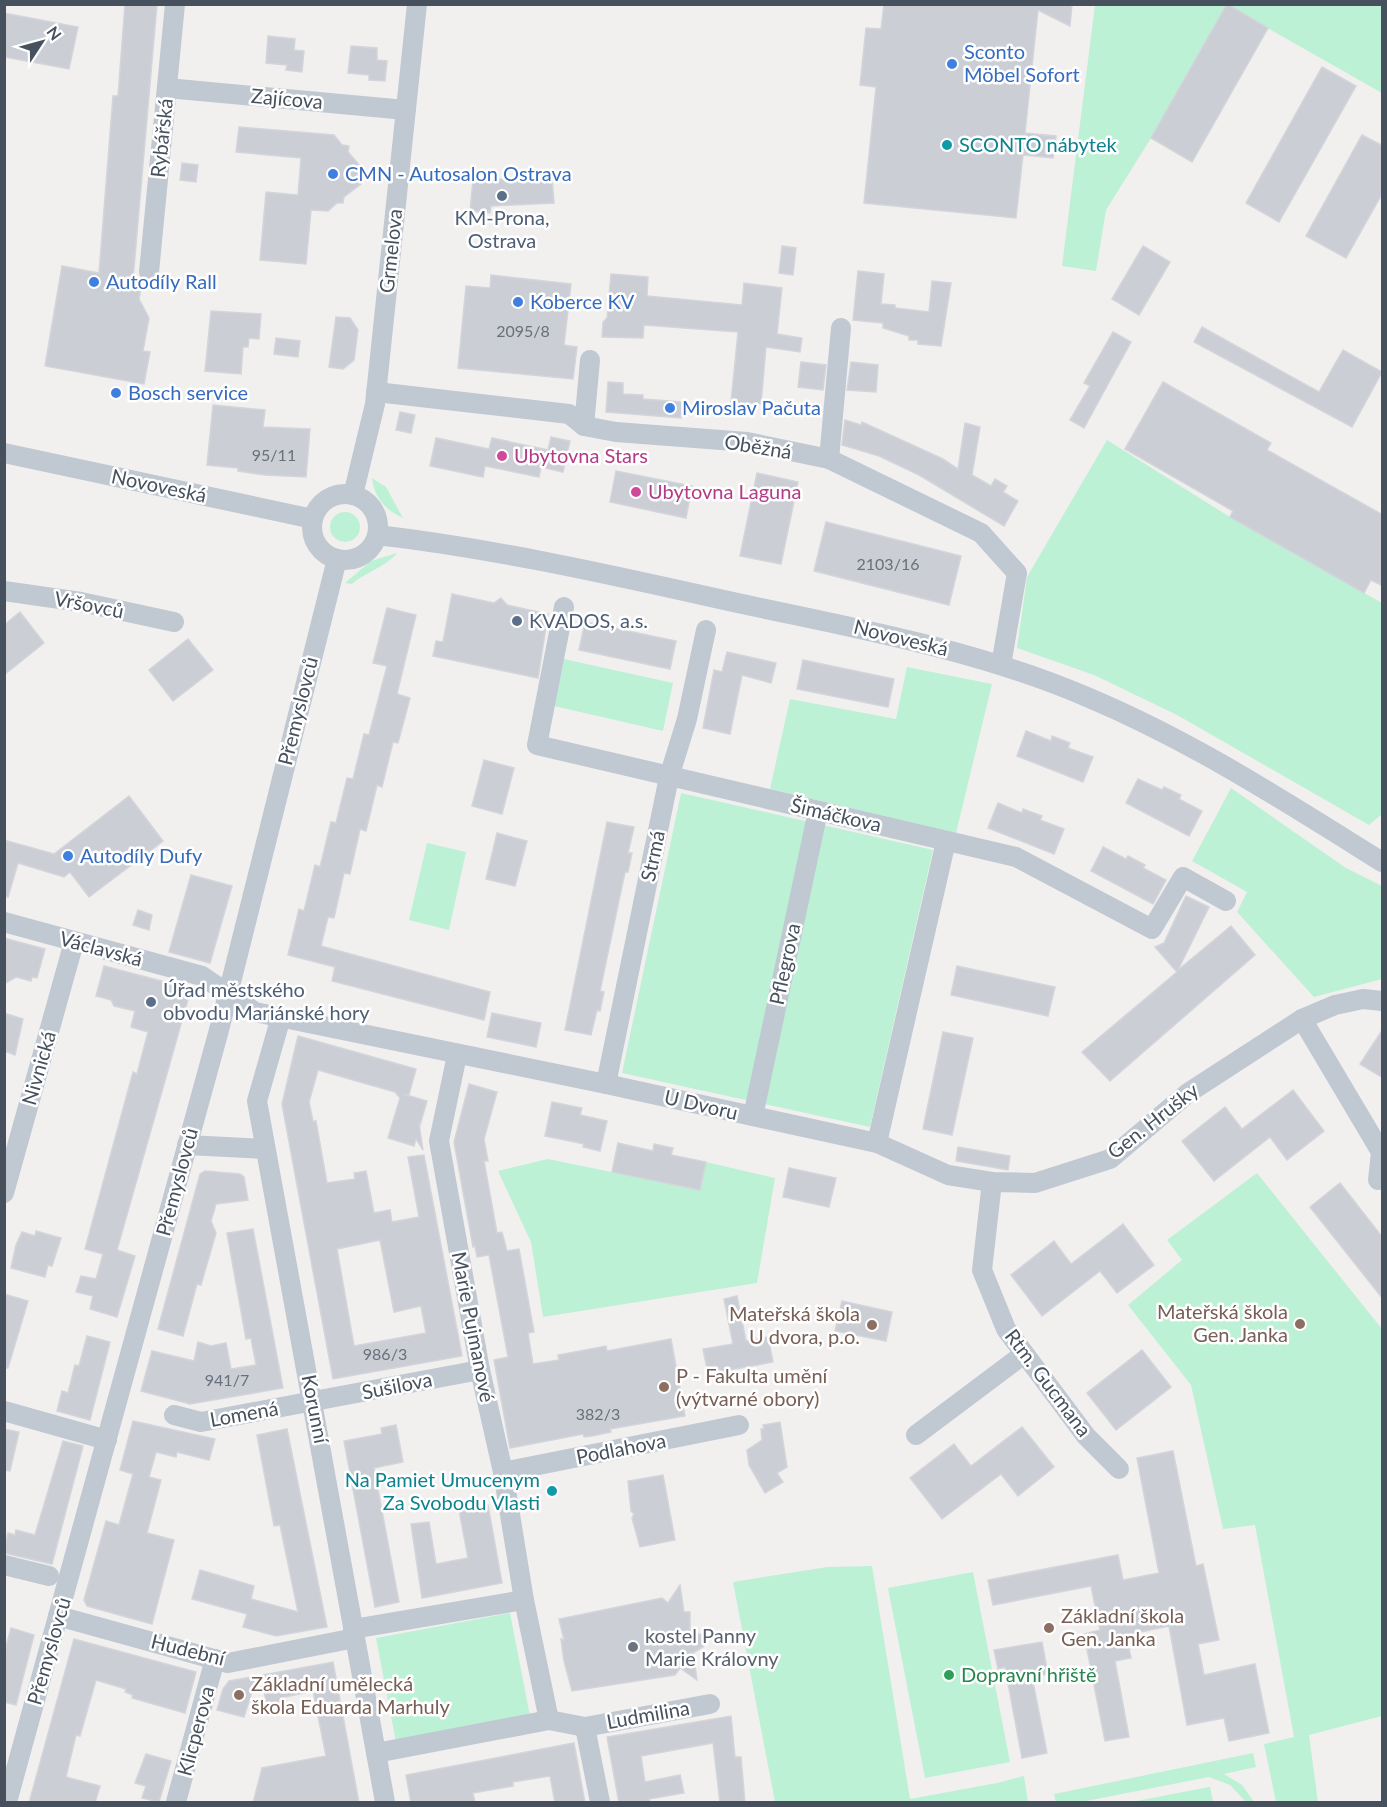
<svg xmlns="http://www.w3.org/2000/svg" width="1387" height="1807" viewBox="0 0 1387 1807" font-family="Lato,sans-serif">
  <rect width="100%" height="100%" fill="#f2f0ef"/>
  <g fill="#bcf1d5">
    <polygon points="1095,5 1227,5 1151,138 1106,210 1096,271 1062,266"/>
    <polygon points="1227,5 1382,5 1382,93"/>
    <polygon points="1107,440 1230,517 1382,603 1382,814 1369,825 1177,715 1094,675 1017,648 1027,577"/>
    <path d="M372,478L386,487L403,518C385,510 374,497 372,478Z"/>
    <circle cx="345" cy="527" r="15"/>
    <path d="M397,553C390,564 363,574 352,584L345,583L371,561Z"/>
    <polygon points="564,659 673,683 663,731 554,706"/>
    <polygon points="907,667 992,684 956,833 770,789 790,699 896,719"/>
    <polygon points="1231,788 1346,868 1382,886 1382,979 1314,997 1237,912 1247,892 1192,861"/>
    <polygon points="681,793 933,850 870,1127 622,1073"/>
    <polygon points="427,843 466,852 449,930 409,920"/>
    <polygon points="548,1159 699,1190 706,1162 775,1178 757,1283 543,1317 531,1242 498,1171"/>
    <polygon points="1257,1173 1382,1329 1382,1716 1309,1735 1318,1802 1276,1802 1264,1744 1294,1737 1255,1525 1223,1529 1191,1385 1128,1305 1182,1260 1167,1240"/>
    <polygon points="872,1566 910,1799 997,1783 1024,1776 1028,1802 775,1802 733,1582 827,1567"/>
    <polygon points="973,1572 1010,1762 925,1778 888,1588"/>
    <polygon points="510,1613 530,1716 396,1742 376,1638"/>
    <polygon points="1253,1753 1256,1767 1224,1774 1242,1785 1254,1802 1246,1802 1230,1785 1209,1777 1081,1802 1056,1802 1054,1794"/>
    <polygon points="1210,1787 1213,1802 1131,1802 1209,1787"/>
  </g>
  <g fill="#cbced5" stroke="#d3d5db" stroke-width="1.5" fill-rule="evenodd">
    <polygon points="125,4 157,4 133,279 142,282 139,299 149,318 143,351 150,352 144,384 45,366 62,266 99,273 113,96 118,96"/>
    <polygon points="884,4 1072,4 1070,26 1038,10 1025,133 1056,136 1053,158 1023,155 1016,218 864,203 876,87 860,85 866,28 881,29"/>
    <polygon points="1227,4 1268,28 1192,162 1151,138"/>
    <polygon points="4,13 78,27 69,69 4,57"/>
    <polygon points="268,36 295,39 294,50 304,51 302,72 286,70 287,65 266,63"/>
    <polygon points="351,46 377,48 377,60 387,61 385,81 369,80 369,75 348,73"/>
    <polygon points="1322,67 1356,86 1279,222 1246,203"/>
    <polygon points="239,127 334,135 342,145 349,146 348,152 362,168 361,184 344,197 343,203 337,203 328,211 311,210 306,264 260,260 266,192 298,195 301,158 236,152"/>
    <polygon points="1362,135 1383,146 1383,192 1346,258 1306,236"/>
    <polygon points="182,163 198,165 196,182 180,180"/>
    <polygon points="552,178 554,203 491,206 490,213 470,211 473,180"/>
    <polygon points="782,246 796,248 793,275 779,273"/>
    <polygon points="1143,246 1170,262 1139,315 1112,299"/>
    <polygon points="858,271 884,274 881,304 895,305 895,308 929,312 932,281 951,283 941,346 918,344 918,340 909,340 909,336 883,328 883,323 853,320"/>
    <polygon points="611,274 648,277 647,296 742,305 744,283 782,288 777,334 802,338 800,352 766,347 761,404 731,402 738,332 644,325 643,338 602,337 603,322 607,318"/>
    <polygon points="491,275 571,284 564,345 577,347 573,379 458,368 466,286 490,288"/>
    <polygon points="211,311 261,314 259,339 249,338 248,347 243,347 241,374 205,371"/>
    <polygon points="336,317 350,318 358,330 354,360 343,369 329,367"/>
    <polygon points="1202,327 1319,392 1343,350 1382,372 1352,427 1194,342"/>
    <polygon points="1113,332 1131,342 1084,428 1070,420 1090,386 1084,383"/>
    <polygon points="276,338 300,341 298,357 274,354"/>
    <polygon points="801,362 826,365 823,390 798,387"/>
    <polygon points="851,362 878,365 876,392 847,390"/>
    <polygon points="608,382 623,383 623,394 643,395 643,399 682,402 681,418 606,412"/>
    <polygon points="1163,382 1271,443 1267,450 1383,515 1383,586 1371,580 1364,593 1230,517 1233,511 1125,449"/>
    <polygon points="213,405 265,410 263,427 310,429 306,477 265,475 238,471 238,468 207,465"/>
    <polygon points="400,412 415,415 411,433 396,430"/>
    <polygon points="845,420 861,425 862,422 943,459 958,469 965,423 980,427 972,475 991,486 995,479 1007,486 1003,492 1018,501 1004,526 919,475 879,456 842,445"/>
    <polygon points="551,437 570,441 563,472 541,467 539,477 485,466 483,477 430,466 436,438 489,449 492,438 548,450"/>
    <polygon points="616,471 692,486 686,518 610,502"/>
    <polygon points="757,473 798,482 781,564 740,556"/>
    <polygon points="826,522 961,556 949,605 814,571"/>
    <polygon points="452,594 494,603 501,598 507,605 548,614 538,678 433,656 436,641 443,642"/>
    <polygon points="387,608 416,615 397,694 410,698 398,743 393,742 382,787 377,785 366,831 360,829 350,874 344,873 334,918 328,917 321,946 490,992 484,1020 332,981 335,967 288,955 299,909 304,911 315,865 320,867 331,822 336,823 347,778 353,779 364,734 369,735 387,666 373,663"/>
    <polygon points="20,612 44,643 4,675 4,625"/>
    <polygon points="585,622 676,641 670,669 579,650"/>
    <polygon points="188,639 213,670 173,701 149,670"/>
    <polygon points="727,652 776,663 771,683 742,675 730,734 703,728 714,670 722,672"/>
    <polygon points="803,660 894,679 888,707 797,689"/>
    <polygon points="1026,731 1051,741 1052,736 1070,743 1068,748 1093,757 1083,782 1017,756"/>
    <polygon points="484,760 514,768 502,814 472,806"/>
    <polygon points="1138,779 1162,790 1164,787 1181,795 1179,799 1202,811 1189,836 1126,803"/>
    <polygon points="129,796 163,841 89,897 70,872 64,877 18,863 8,897 4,896 4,840 54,854"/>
    <polygon points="998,803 1022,813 1023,809 1042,816 1040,820 1064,829 1054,854 988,828"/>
    <polygon points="607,822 634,827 628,853 632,853 628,872 625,872 600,991 604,992 600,1011 597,1010 591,1035 565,1030"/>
    <polygon points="497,833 527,841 515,886 486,879"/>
    <polygon points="1103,847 1126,859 1128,856 1145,865 1143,868 1166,880 1153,904 1091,871"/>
    <polygon points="191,875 232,886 210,963 169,952"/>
    <polygon points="1186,896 1209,907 1178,970 1231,926 1255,955 1110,1081 1082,1052 1177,972 1155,947 1164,943"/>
    <polygon points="138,910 152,915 149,930 133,925"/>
    <polygon points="4,938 45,949 37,978 32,977 31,981 16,977 4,984"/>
    <polygon points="104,966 184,987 189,996 117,1250 135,1256 117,1317 90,1309 93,1296 76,1292 81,1276 96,1279 103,1254 85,1249 133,1072 137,1074 148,1032 131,1027 135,1011 114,1006 111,1000 96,996"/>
    <polygon points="957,966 1055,987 1048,1016 951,995"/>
    <polygon points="4,1013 23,1019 15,1055 4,1051"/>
    <polygon points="492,1013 541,1023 536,1047 487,1037"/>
    <polygon points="1383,1029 1383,1078 1360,1064"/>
    <polygon points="943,1032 973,1038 952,1135 923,1129"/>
    <path d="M298,1036L416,1069L409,1095L403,1094L427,1101L420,1125L419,1124L423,1150L416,1139L414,1146L388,1138L400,1098L395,1092L318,1070L309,1102L313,1121H316L327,1183L355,1179L354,1173L366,1171L374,1213L390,1210L392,1222L419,1217L408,1157L424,1155L462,1356L333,1379L282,1104ZM380,1240L394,1312L421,1306L426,1333L354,1346L337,1249Z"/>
    <polygon points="469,1084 497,1092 484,1139 488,1161 484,1161 497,1233 502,1232 507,1251 519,1249 534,1332 528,1333 533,1364 559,1360 558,1355 606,1346 607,1351 671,1339 685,1416 610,1429 611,1432 592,1436 584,1437 583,1434 510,1448 494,1360 508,1357 489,1255 477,1257 475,1246 473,1247 454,1142"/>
    <polygon points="1293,1090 1324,1131 1287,1160 1270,1137 1214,1181 1182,1141 1225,1107 1242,1129"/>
    <polygon points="552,1102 582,1108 580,1115 607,1121 600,1151 583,1147 584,1144 545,1136"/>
    <polygon points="618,1143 653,1151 654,1144 673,1148 671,1155 706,1162 700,1190 612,1172"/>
    <polygon points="958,1147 1010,1156 1008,1170 956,1161"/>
    <polygon points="789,1168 836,1178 829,1207 783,1197"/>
    <polygon points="205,1171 240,1174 244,1177 248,1200 216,1204 211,1221 216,1233 201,1285 197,1284 183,1336 158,1329 200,1174"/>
    <polygon points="1340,1183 1383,1238 1383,1299 1310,1207"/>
    <polygon points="1123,1224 1154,1265 1117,1293 1100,1271 1042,1316 1011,1275 1054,1241 1071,1264"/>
    <polygon points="253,1229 283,1388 190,1404 141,1391 152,1351 194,1361 198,1342 211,1346 226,1343 231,1369 256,1365 251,1338 246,1339 227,1233"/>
    <polygon points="36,1231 61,1238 52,1266 48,1265 45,1277 11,1268 16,1245 22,1232 35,1236"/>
    <polygon points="4,1294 28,1301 8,1368 4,1368"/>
    <polygon points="737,1296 746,1341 768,1337 773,1362 708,1374 703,1349 733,1344 724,1299"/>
    <polygon points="842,1301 892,1312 886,1341 835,1331"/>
    <polygon points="87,1336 110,1342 90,1420 57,1411 62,1391 68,1393 75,1365 79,1366"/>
    <polygon points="1142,1350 1171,1387 1116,1430 1087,1393"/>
    <polygon points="133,1421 215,1439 209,1460 177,1452 176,1457 156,1452 149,1477 161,1480 147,1533 174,1540 152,1624 87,1606 84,1600 106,1521 119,1525 133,1474 120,1470"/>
    <polygon points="780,1422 787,1467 777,1473 783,1482 765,1493 749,1465 747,1450 762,1440 761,1429 764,1429 763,1425"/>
    <polygon points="396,1425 403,1462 374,1468 399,1602 375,1607 344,1441 382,1434 381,1428"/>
    <polygon points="1022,1427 1054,1467 1018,1496 1001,1474 942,1519 910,1478 954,1444 971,1466"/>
    <polygon points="4,1429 19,1432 10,1471 4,1470"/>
    <polygon points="287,1429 327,1627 276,1636 243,1627 247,1614 192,1599 200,1570 254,1586 251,1599 298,1612 280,1525 274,1526 257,1435"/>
    <polygon points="63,1441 83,1446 52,1564 4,1553 8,1533 15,1535 16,1530 35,1535"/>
    <polygon points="1173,1451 1196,1566 1203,1564 1219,1640 1198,1644 1204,1675 1255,1664 1269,1733 1229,1741 1224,1718 1187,1725 1169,1626 1126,1635 1131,1658 1115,1661 1129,1737 1105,1741 1084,1634 1100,1630 1091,1586 993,1605 988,1580 1118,1555 1123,1580 1159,1573 1137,1458"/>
    <polygon points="663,1475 675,1540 640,1547 632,1518 634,1514 631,1511 628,1481"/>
    <polygon points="488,1505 502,1583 422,1598 411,1524 429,1522 436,1564 468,1558 459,1510"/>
    <polygon points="680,1585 684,1612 690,1612 690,1631 709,1637 703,1647 693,1653 697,1680 680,1668 675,1675 572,1691 564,1661 561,1639 564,1640 559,1619 662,1598 668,1603"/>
    <polygon points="11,1628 34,1635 16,1705 4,1702 4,1654"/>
    <polygon points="74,1639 196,1672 185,1713 132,1698 133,1695 125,1692 126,1689 96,1680 80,1736 76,1735 66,1777 100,1786 95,1803 29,1803"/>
    <polygon points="1042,1642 1048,1674 1032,1677 1047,1753 1022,1758 1005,1667 998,1669 994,1650"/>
    <polygon points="333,1662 359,1803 253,1803 262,1768 326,1756 313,1691 285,1697 286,1702 267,1710 262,1675"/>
    <polygon points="257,1676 244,1717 217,1710 223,1689 229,1681"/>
    <polygon points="731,1716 735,1757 741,1757 745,1803 720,1803 713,1743 641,1756 645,1782 680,1775 684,1793 649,1799 650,1803 619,1803 607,1737"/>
    <polygon points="574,1743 585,1803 555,1803 550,1776 513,1782 513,1786 473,1793 475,1803 411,1803 406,1775"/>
    <polygon points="146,1754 171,1761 159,1802 142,1798 146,1786 135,1783"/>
  </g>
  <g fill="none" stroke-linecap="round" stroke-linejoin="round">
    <g stroke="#c0c8d2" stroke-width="20">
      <polyline points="167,88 406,110"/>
      <polyline points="149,272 175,4"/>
      <polyline points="376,392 569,414 584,426 616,432 747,442 829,459 981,533 1017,573 1001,665"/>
      <polyline points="584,426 590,360"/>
      <polyline points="4,453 313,519"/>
      <polyline points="829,459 841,328"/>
      <circle cx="345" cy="527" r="33"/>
      <polyline points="353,495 375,404 417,4"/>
      <path d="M377,535C490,548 603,573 715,598C840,626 968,646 1087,697C1192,741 1286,802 1382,862"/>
      <polyline points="4,591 81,602 174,622"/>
      <polyline points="564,607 537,745 1016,857 1152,929 1183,877 1226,901"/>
      <polyline points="4,922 202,976 255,1012 606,1084 877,1143 948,1175 992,1182 1035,1183 1110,1159 1188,1093 1302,1019 1335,1005 1363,999 1382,1001"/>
      <polyline points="281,1017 257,1101 385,1802"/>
      <polyline points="1302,1019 1381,1152 1378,1180"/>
      <polyline points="457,1055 439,1141 480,1370 503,1472 524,1600 549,1720"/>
      <polyline points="606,1084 669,777 687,719 706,630"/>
      <polyline points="753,1116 818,811"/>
      <polyline points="877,1143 946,841"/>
      <polyline points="187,1145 264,1149"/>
      <polyline points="992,1182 982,1270 1006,1329 1086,1436 1119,1469"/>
      <polyline points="4,1193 74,942"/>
      <polyline points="4,1411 107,1440"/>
      <polyline points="174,1415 201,1422 480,1370"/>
      <polyline points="916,1435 1024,1354"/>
      <polyline points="503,1472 739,1425"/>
      <polyline points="4,1565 49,1576"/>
      <polyline points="58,1616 228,1663 355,1638"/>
      <polyline points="353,1629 524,1600"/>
      <polyline points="585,1727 600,1802"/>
      <polyline points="376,1753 549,1720 585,1727 710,1704"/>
      <polyline points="7,1802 219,1030 337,559"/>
      <polyline points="176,1802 215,1659"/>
    </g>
  </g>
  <g fill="#3f7fe0" stroke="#fff" stroke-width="2">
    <circle cx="952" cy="64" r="6"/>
    <circle cx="333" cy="174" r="6"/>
    <circle cx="94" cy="282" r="6"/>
    <circle cx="518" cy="302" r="6"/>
    <circle cx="116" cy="393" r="6"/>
    <circle cx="670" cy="408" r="6"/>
    <circle cx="68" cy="856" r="6"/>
  </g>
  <g fill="#0f9aa8" stroke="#fff" stroke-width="2">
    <circle cx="947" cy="145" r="6"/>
    <circle cx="552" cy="1491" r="6"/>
  </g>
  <g fill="#5c6f8a" stroke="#fff" stroke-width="2">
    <circle cx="502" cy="196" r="6"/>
    <circle cx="517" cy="621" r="6"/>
    <circle cx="151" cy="1002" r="6"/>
  </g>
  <g fill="#d1479c" stroke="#fff" stroke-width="2">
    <circle cx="502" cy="456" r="6"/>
    <circle cx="636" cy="492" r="6"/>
  </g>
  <g fill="#8d6e63" stroke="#fff" stroke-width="2">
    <circle cx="1300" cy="1324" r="6"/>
    <circle cx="872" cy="1325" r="6"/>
    <circle cx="664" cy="1387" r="6"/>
    <circle cx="1049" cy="1628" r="6"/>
    <circle cx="239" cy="1695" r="6"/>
  </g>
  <circle fill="#6b7280" stroke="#fff" stroke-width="2" cx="633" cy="1647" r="6"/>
  <circle fill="#2e9e5b" stroke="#fff" stroke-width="2" cx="949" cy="1675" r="6"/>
  <g text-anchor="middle" stroke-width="5" stroke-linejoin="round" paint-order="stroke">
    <g font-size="16" fill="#68707c">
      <text x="523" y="337">2095/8</text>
      <text x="274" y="461">95/11</text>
      <text x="888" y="570">2103/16</text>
      <text x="385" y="1360">986/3</text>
      <text x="227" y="1386">941/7</text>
      <text x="598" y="1420">382/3</text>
    </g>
    <g font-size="20" fill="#366cbe" stroke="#fff" text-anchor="start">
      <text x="964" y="59">Sconto<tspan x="964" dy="23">Möbel Sofort</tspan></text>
      <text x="345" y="181">CMN - Autosalon Ostrava</text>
      <text x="106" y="289">Autodíly Rall</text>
      <text x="530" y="309">Koberce KV</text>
      <text x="128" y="400">Bosch service</text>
      <text x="682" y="415">Miroslav Pačuta</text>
      <text x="80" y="863">Autodíly Dufy</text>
    </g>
    <g font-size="20" fill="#47515e" stroke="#fff">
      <text transform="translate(287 99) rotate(5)" y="7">Zajícova</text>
      <text transform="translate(162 138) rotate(-84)" y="7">Rybářská</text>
      <text transform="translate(391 251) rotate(-84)" y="7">Grmelova</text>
      <text transform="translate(758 447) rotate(9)" y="7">Oběžná</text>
      <text transform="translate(159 486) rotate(12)" y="7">Novoveská</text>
      <text transform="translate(89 605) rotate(11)" y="7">Vršovců</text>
      <text transform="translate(901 638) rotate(14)" y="7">Novoveská</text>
      <text transform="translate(298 711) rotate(-76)" y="7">Přemyslovců</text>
      <text transform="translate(836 815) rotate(13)" y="7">Šimáčkova</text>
      <text transform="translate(653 856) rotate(-78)" y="7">Strmá</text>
      <text transform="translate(101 949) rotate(15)" y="7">Václavská</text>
      <text transform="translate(785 964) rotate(-78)" y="7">Pflegrova</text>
      <text transform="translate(39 1068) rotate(-74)" y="7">Nivnická</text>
      <text transform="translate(701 1105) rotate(13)" y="7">U Dvoru</text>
      <text transform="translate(1153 1121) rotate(-38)" y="7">Gen. Hrušky</text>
      <text transform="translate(177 1182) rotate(-75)" y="7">Přemyslovců</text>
      <text transform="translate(473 1327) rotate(79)" y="7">Marie Pujmanové</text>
      <text transform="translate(1048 1383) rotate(53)" y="7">Rtm. Gucmana</text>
      <text transform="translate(397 1386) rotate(-11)" y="7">Sušilova</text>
      <text transform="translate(315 1409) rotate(79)" y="7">Korunní</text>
      <text transform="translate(244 1414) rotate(-10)" y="7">Lomená</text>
      <text transform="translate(621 1449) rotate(-11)" y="7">Podlahova</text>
      <text transform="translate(188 1650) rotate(14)" y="7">Hudební</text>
      <text transform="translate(49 1651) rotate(-74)" y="7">Přemyslovců</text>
      <text transform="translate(648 1715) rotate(-10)" y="7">Ludmilina</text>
      <text transform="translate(196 1731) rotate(-75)" y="7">Klicperova</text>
    </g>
    <g font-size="20" fill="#0d838f" stroke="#fff" text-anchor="start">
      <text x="959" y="152">SCONTO nábytek</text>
      <text x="540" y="1487" text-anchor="end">Na Pamiet Umucenym<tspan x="540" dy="23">Za Svobodu Vlasti</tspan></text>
    </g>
    <g font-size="20" fill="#4e5e75" stroke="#fff" text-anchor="start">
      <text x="502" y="225" text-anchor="middle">KM-Prona,<tspan x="502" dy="23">Ostrava</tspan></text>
      <text x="529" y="628">KVADOS, a.s.</text>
      <text x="163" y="997">Úřad městského<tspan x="163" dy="23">obvodu Mariánské hory</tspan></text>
    </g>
    <g font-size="20" fill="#b23c85" stroke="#fff" text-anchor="start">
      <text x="514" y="463">Ubytovna Stars</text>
      <text x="648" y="499">Ubytovna Laguna</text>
    </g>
    <g font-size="20" fill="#785e54" stroke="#fff" text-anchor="start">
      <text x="1288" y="1319" text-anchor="end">Mateřská škola<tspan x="1288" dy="23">Gen. Janka</tspan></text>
      <text x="860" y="1321" text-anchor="end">Mateřská škola<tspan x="860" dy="23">U dvora, p.o.</tspan></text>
      <text x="676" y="1383">P - Fakulta umění<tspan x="676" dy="23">(výtvarné obory)</tspan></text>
      <text x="1061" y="1623">Základní škola<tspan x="1061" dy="23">Gen. Janka</tspan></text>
      <text x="251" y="1691">Základní umělecká<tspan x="251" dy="23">škola Eduarda Marhuly</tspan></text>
    </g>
    <g font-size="20" fill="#5b616d" stroke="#fff" text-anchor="start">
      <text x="645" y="1643">kostel Panny<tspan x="645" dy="23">Marie Královny</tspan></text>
    </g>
    <g font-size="20" fill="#27864d" stroke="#fff" text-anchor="start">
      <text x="961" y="1682">Dopravní hřiště</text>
    </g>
  </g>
  <rect width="1387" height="1807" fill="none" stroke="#47515e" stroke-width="12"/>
  <g transform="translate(42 42) rotate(54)" stroke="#ffffff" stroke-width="4.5" paint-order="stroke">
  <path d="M0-4.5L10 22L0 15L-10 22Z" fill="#47515e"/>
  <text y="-9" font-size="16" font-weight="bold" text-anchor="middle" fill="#47515e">N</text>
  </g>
</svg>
